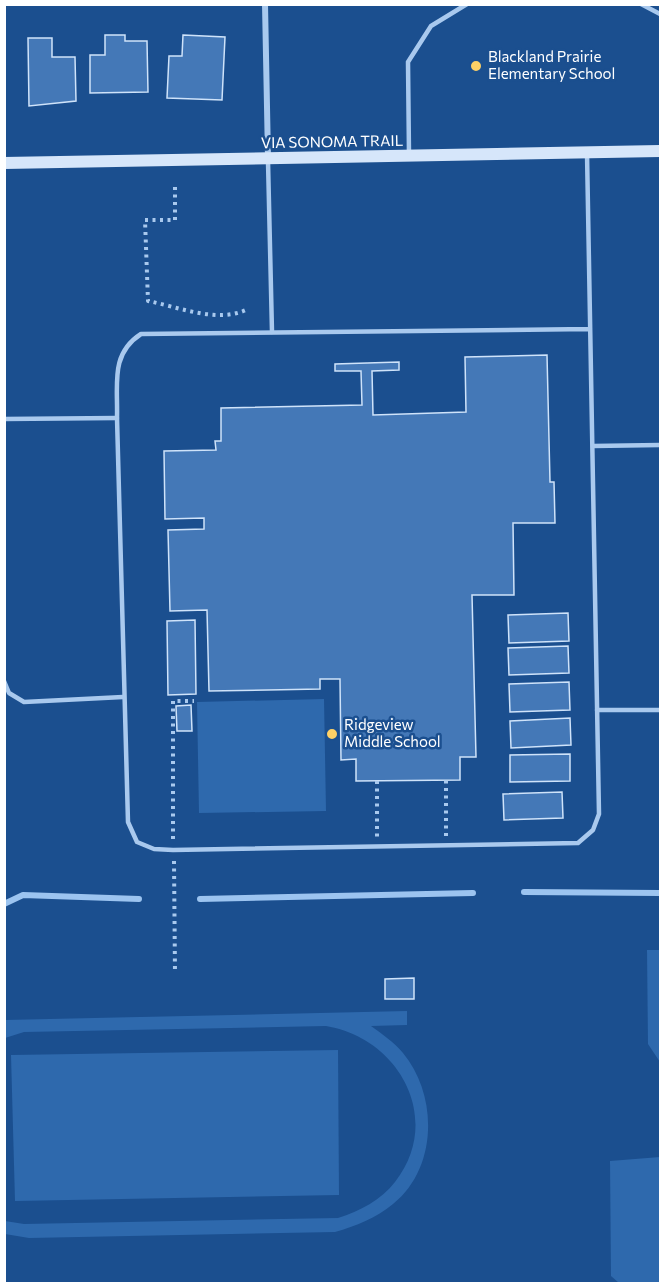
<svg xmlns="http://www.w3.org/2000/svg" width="665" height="1288" viewBox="0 0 665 1288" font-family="Commissioner,sans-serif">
  <rect width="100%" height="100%" fill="#1b4f8f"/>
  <g fill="#2e69ad">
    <polygon points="324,699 326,811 199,813 197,702"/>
    <polygon points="647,950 660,950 660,1062 648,1044"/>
    <path d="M407,1011V1025L371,1026C382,1034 394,1042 403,1053C438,1095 438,1168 393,1204C376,1218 356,1226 335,1232L29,1238L5,1234V1221L24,1224L338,1218C360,1211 381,1200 395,1182C444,1119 399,1038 326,1026L24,1032L5,1038V1020Z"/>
    <polygon points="338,1050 339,1195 15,1201 11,1055"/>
    <polygon points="660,1157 660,1283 619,1283 611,1276 610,1161"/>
  </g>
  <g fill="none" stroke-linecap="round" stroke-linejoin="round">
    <g stroke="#9cc4f0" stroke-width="6">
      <polyline points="524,892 660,893"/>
      <polyline points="200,899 473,893"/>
      <polyline points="4,904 23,895 139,899"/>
    </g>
  </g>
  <g fill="#4478b7" stroke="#cfe3fa" stroke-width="1.5">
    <polygon points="105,35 125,35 125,41 147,41 148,92 90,93 90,55 105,55"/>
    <polygon points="183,35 225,37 222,100 167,98 169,56 182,56"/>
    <polygon points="28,38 52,38 52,57 75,57 76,101 29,106"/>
    <polygon points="547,355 550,482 554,482 555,523 513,523 514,595 472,595 476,757 460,757 460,780 356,781 356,759 341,760 340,679 320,679 320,689 209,691 207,610 170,611 168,530 204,529 204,518 165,519 164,451 216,450 215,441 221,441 221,408 362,405 361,371 335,371 335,364 399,362 399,370 372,371 373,415 466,412 465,357"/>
    <polygon points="568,613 569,641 509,643 508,615"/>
    <polygon points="195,620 196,694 168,695 167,621"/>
    <polygon points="568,646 569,673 509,675 508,648"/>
    <polygon points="569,682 570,710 510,712 509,684"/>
    <polygon points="191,705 192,731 177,731 176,706"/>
    <polygon points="570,718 571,745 511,748 510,721"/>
    <polygon points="570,754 570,781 510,782 510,755"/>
    <polygon points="562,792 563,818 504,820 503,794"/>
    <polygon points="414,978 414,999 385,999 385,979"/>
  </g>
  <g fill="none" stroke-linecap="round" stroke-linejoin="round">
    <g stroke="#a9c9ee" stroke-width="4" stroke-dasharray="3 4.5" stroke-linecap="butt">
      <path d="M175,187V220H145L148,301C179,307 218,324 248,309"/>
      <polyline points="377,781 377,837"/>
      <polyline points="446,836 446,780"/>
      <polyline points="173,839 173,701 194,701"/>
      <polyline points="174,861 175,973"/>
    </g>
    <g stroke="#a9c9ee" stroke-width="4.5">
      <polyline points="641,4 660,14"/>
      <path d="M587,153C591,373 595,594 599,814L593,830L578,843L173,850L154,849L137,842L128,822L117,418C118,384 110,354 141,334L590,329"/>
      <polyline points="409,155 408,62 431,26 467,4"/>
      <polyline points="268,161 272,332"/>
      <polyline points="4,419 117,418"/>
      <polyline points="593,446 660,445"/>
      <polyline points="4,681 9,693 24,702 123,697"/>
      <polyline points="597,710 660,710"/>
    </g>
    <polyline stroke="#a9c9ee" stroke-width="6" points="265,4 268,158"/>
    <polyline stroke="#d6e6fa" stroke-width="12" points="4,163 660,151"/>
  </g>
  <g fill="#ffd166" stroke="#1b4f8f" stroke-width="2">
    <circle cx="476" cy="66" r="6"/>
    <circle cx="332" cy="734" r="6"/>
  </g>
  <g text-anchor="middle" stroke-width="5" stroke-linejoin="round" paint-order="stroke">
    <g font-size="15" fill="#fff" stroke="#1b4f8f" text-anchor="start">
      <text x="488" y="62">Blackland Prairie<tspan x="488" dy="17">Elementary School</tspan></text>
      <text x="344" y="730">Ridgeview<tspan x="344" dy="17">Middle School</tspan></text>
    </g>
    <g font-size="15" fill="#fff" stroke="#1b4f8f">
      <text transform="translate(332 142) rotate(-1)" y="5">VIA SONOMA TRAIL</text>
    </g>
  </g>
  <rect width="665" height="1288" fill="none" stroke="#ffffff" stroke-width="12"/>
</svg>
